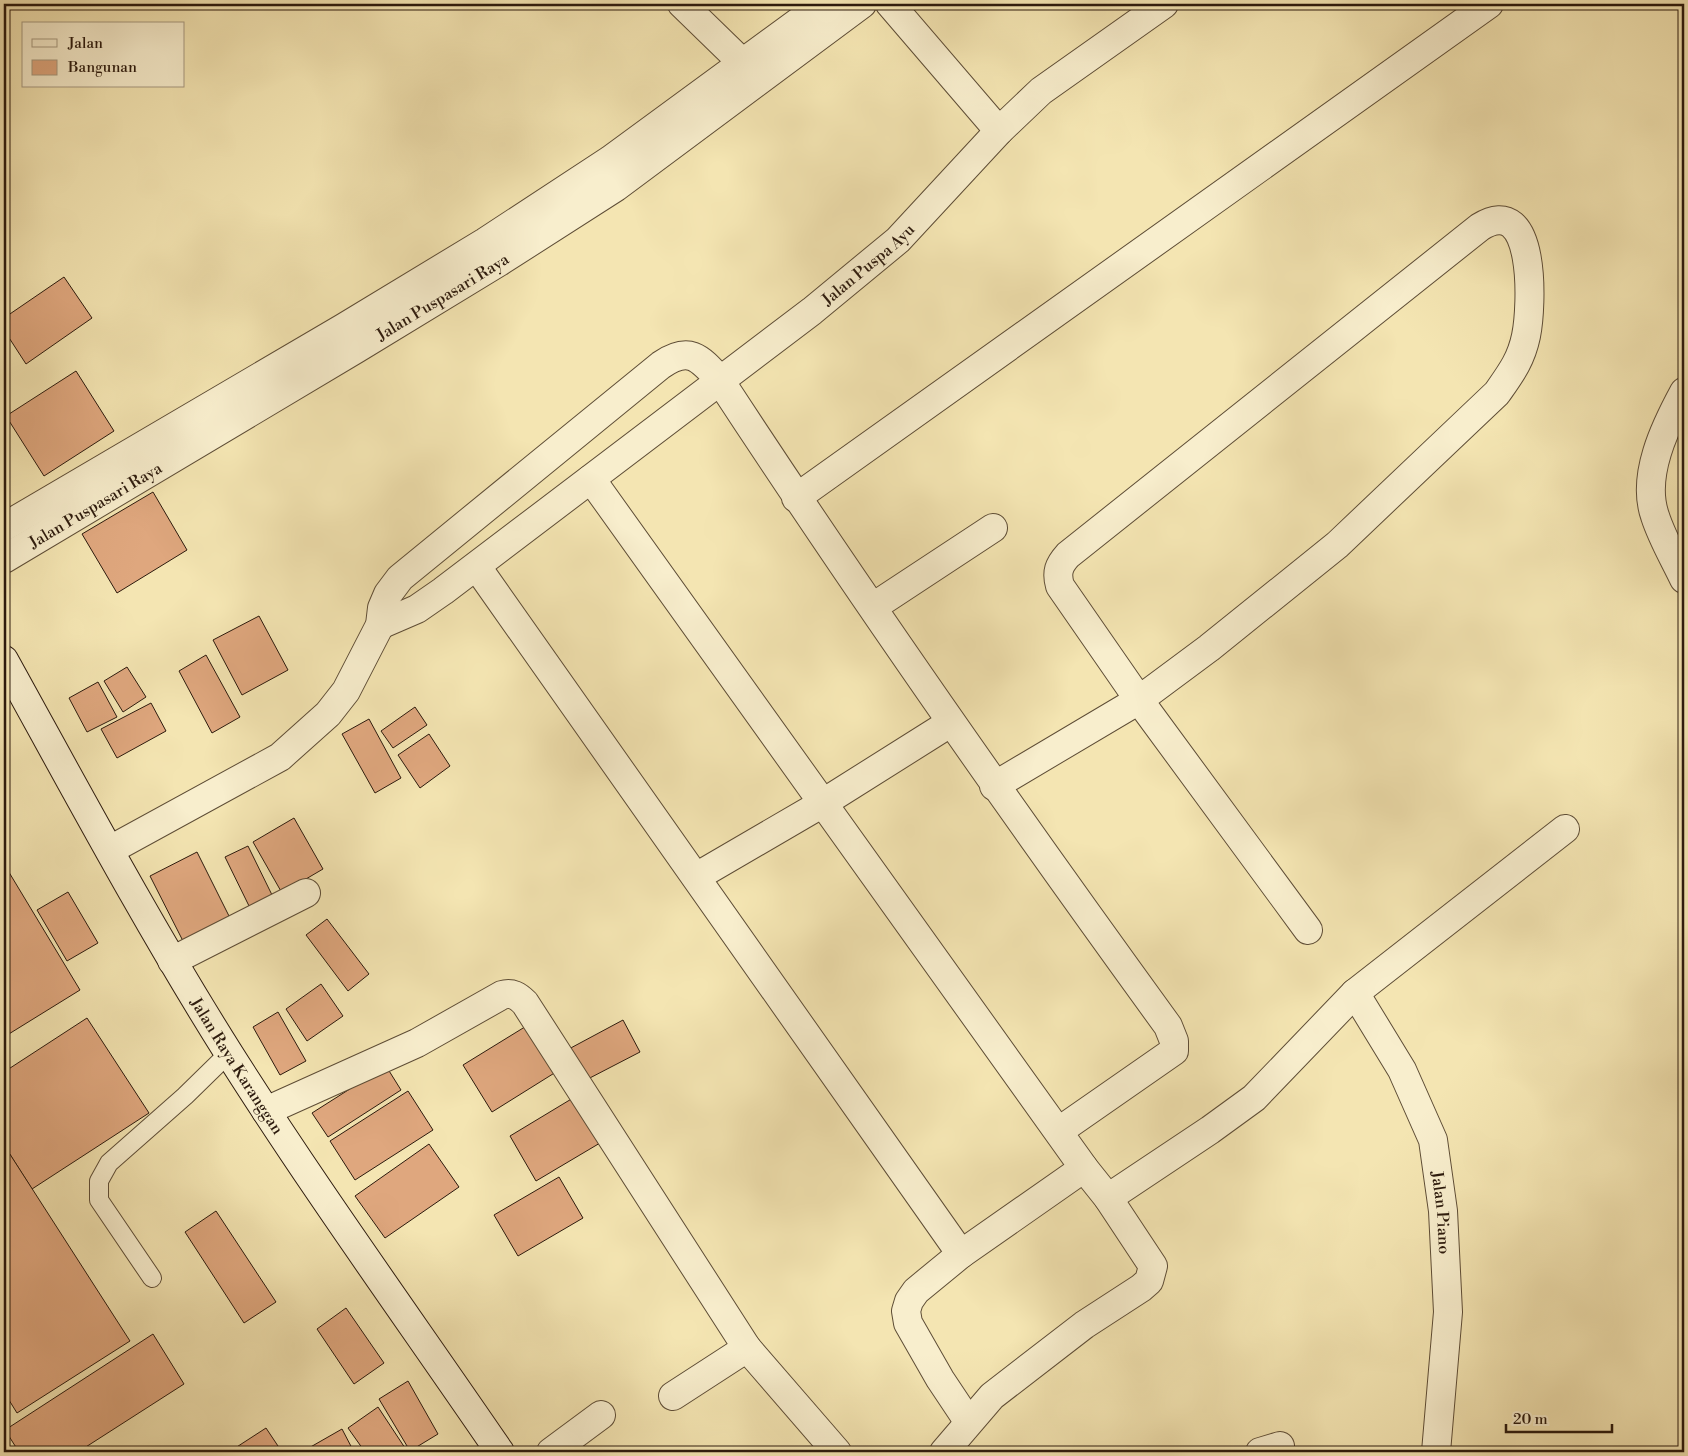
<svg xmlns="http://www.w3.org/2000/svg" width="1688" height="1456" viewBox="0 0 1688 1456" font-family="'Libre Bodoni',serif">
  <rect width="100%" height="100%" fill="#f4e5b2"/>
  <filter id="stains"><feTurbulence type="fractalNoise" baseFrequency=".004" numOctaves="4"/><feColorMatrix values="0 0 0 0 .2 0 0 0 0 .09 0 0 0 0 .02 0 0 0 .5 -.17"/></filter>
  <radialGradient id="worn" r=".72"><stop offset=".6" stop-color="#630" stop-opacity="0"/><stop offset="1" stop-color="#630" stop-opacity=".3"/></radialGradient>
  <g fill="#dfa77e" stroke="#2c1a0d">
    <polygon points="64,277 92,318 26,364 4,330 4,318"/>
    <polygon points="76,371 114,431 44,476 6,416"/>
    <polygon points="153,492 187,550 117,593 82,534"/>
    <polygon points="259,616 288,670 242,695 213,640"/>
    <polygon points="206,655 240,717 212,733 179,671"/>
    <polygon points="127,667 146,697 123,712 104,681"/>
    <polygon points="98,682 117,717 87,732 69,698"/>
    <polygon points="151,703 166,731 117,758 101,729"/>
    <polygon points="415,707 427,725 393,748 381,731"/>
    <polygon points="369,719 401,778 375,793 342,734"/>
    <polygon points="429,734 450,766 420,788 398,755"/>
    <polygon points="294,818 323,869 282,893 253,842"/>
    <polygon points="248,846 274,899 251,910 225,857"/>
    <polygon points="197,852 231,920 184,943 150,876"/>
    <polygon points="4,864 80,990 4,1037"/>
    <polygon points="68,892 98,943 67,961 37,910"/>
    <polygon points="327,919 369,974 348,991 306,935"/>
    <polygon points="321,984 343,1016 307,1041 286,1009"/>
    <polygon points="278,1012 306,1061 280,1075 253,1027"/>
    <polygon points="87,1018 149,1113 32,1189 4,1145 4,1072"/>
    <polygon points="623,1020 640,1052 584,1081 567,1050"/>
    <polygon points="528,1025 556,1072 492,1112 463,1065"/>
    <polygon points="386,1066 401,1090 328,1137 312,1113"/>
    <polygon points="408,1091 433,1130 355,1180 330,1141"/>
    <polygon points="573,1098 600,1143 536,1181 510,1136"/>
    <polygon points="429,1144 459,1187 385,1238 355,1196"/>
    <polygon points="4,1145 130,1341 17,1413 4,1392"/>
    <polygon points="559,1177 583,1218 518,1256 494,1215"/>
    <polygon points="216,1211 276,1302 244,1323 185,1232"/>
    <polygon points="346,1308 384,1363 354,1384 317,1329"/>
    <polygon points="153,1334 184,1384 78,1452 19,1452 5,1430"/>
    <polygon points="408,1381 438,1434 410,1451 379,1399"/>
    <polygon points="378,1407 407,1451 404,1452 365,1452 348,1428"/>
    <polygon points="266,1428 282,1452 229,1452"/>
    <polygon points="342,1429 354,1452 309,1452 307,1449"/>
  </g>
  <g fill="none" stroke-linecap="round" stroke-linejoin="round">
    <g stroke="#5e4d36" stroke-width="20">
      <polyline id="lane" points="152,1278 99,1200 99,1181 109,1163 185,1096 229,1053"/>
    </g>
    <g stroke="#5e4d36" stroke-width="30">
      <g id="street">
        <polyline points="682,4 756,76"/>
        <polyline points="890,4 999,131"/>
        <path d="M1684,392C1665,427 1641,476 1655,516C1662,538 1674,558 1684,579"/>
        <polyline points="591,479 1084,1168 1108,1198 1153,1266 1149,1281 1141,1288 1084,1325 992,1396 944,1452"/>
        <polyline points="796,498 1489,4"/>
        <polyline points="4,527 343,328 485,242 610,160 823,4"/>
        <path id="s1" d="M4,559L356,349L499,262L616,187L862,4"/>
        <polyline points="477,567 961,1254"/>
        <polyline points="873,607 993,528"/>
        <path id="s2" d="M380,625L417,609L443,591L812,311L898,240L999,131L1041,91L1164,4"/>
        <path d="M994,786L1139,700L1209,648L1337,545L1497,393C1511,373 1521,360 1526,336C1532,307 1537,191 1480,227L1068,555C1059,565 1056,572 1060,586L1139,700L1308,930"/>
        <path d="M110,850L280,757L328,714L346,691L380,625L382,608L388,594L400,578L661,365C689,346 699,357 719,379C863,599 1014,814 1168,1026L1174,1041V1051L1059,1131"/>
        <polyline points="696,877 823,803 950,723"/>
        <polyline points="172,961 306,893"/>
        <path id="s3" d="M1355,993L1402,1070L1433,1140L1443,1211L1448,1312L1436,1452"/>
        <path d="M266,1111L417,1043L502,995C512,992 518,996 525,1003L747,1348L837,1452"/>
        <polyline points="1108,1198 1210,1130 1254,1098 1355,993 1565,829"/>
        <polyline points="673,1396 747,1348"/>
        <polyline points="968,1421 940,1379 908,1323 906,1311 909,1301 916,1291 961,1254 1084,1168"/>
        <polyline points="551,1452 601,1415"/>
        <polyline points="1260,1452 1280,1446"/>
      </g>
    </g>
    <g stroke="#2c1a0d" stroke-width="30">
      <g id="secondary">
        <path id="s4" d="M4,660C77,792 148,925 228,1052C314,1188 409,1319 500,1452"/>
      </g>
    </g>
    <use href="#lane" stroke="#f8eecd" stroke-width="18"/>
    <use href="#street" stroke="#f8eecd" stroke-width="28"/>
    <use href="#secondary" stroke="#f8eecd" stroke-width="28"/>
  </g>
  <g text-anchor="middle" stroke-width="4.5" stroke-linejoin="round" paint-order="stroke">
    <g font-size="16" fill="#2c1a0d" stroke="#f8eecd">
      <text dy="6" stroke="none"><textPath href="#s2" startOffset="608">Jalan Puspa Ayu</textPath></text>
      <text dy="6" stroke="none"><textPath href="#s1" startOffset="511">Jalan Puspasari Raya</textPath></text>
      <text dy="6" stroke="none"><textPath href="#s1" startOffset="106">Jalan Puspasari Raya</textPath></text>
      <text dy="6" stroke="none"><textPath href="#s4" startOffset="468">Jalan Raya Karanggan</textPath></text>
      <text dy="6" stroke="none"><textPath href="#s3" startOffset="240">Jalan Piano</textPath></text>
    </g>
  </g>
  <rect width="1688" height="1456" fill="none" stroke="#f4e5b2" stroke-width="20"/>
  <rect x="5" y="5" width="1678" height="1446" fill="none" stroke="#2c1a0d" stroke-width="2.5"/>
  <rect x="10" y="10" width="1668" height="1436" fill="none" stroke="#2c1a0d"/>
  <rect x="22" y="22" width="162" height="65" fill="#f8eecd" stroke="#a69980"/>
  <rect x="32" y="39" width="25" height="8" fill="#f8eecd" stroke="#a69980"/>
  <text x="68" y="48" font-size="15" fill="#2c1a0d">Jalan</text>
  <rect x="32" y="60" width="25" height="15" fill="#dfa77e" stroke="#a69980"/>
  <text x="68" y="72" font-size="15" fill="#2c1a0d">Bangunan</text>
  <path d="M1506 1424v8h106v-8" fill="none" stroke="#2c1a0d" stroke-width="2.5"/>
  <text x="1513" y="1424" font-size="15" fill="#2c1a0d" stroke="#f8eecd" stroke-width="4" paint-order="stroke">20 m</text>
  <rect width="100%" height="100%" filter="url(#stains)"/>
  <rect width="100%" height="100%" fill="url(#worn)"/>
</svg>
